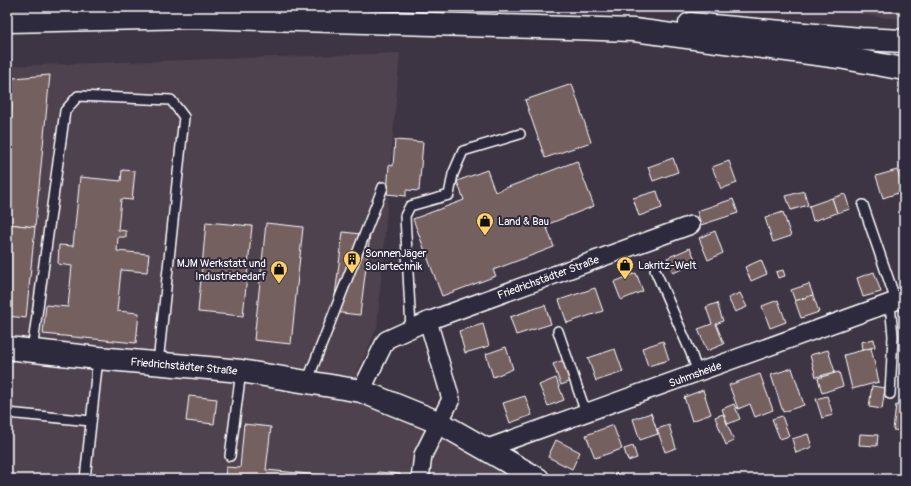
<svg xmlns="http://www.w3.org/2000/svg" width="911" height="486" viewBox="0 0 911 486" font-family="Pangolin,sans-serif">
  <rect width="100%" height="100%" fill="#3d3544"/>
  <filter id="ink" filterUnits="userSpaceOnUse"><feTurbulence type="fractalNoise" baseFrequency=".025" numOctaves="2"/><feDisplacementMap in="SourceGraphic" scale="8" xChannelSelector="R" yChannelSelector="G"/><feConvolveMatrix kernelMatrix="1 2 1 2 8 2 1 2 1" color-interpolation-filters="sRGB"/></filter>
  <g filter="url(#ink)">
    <g fill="#4e424d">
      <polygon points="806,7 904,7 904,19 887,18"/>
      <polygon points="400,53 377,328 358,371 357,398 403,416 456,443 518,479 7,479 7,66"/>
    </g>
    <g fill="#746061" stroke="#fff">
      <polygon points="50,75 35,227 7,224 7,153 12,104 7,104 7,82 12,82 13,78"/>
      <polygon points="572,84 591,142 545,158 525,100"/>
      <polygon points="395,140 423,142 419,191 406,190 406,196 387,194 389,165 393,166"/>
      <polygon points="673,158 678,172 653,181 648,167"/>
      <polygon points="577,161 594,206 546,225 554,247 493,270 496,276 442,296 413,219 464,200 457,181 487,170 495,192"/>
      <polygon points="729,161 737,183 721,189 712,167"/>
      <polygon points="122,170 135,171 132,200 121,199 118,230 126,231 126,237 118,237 117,251 149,254 147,272 121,270 117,311 139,313 136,343 43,334 46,305 68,307 72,266 58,264 59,245 73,246 80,177 121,181"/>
      <polygon points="897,170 904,191 883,198 876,176"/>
      <polygon points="657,191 662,208 639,216 633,198"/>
      <polygon points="804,191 808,205 791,210 786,196"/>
      <polygon points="845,194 850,209 837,213 832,198"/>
      <polygon points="832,198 837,213 813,221 809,206"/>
      <polygon points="733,199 738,213 701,225 697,211"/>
      <polygon points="783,212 791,236 773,242 765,218"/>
      <polygon points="206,222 252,226 243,316 198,312"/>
      <polygon points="266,223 303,227 291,344 254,340"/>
      <polygon points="8,224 35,227 26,318 7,316"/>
      <polygon points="715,231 723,253 708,260 699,238"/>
      <polygon points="343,232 370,235 360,315 333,312"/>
      <polygon points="690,248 697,263 673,273 667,258"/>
      <polygon points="761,260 767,274 751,281 745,267"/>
      <polygon points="783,270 785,276 778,278 776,272"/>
      <polygon points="874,272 881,292 863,297 857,278"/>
      <polygon points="636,273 643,291 621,300 614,282"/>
      <polygon points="809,284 813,295 795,301 791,290"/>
      <polygon points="595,288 603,311 567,323 559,300"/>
      <polygon points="740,293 747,307 735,312 728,298"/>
      <polygon points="813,295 819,312 801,318 795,301"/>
      <polygon points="778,300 786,322 770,328 762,306"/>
      <polygon points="717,303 723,321 716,324 724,344 707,351 698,329 712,324 706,307"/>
      <polygon points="545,305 551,324 516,335 510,317"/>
      <polygon points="483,324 489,346 465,353 459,331"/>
      <polygon points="874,339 875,347 862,350 861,342"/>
      <polygon points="663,341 669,360 648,366 642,348"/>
      <polygon points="506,347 513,369 493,377 486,354"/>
      <polygon points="871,348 879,382 852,389 844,355"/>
      <polygon points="615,349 623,372 596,381 588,358"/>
      <polygon points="828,350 835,372 816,377 810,355"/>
      <polygon points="564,360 572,381 561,385 553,364"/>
      <polygon points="792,368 804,405 783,412 771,375"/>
      <polygon points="839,372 843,386 822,393 818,378"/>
      <polygon points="760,374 773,410 755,417 750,404 738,409 729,385"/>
      <polygon points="556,378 564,400 548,406 539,385"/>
      <polygon points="872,386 885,388 882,409 869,407"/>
      <polygon points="703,390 711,414 692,421 684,397"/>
      <polygon points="189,396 217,399 214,424 186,421"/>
      <polygon points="525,396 532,415 510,423 503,403"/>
      <polygon points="827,396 833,415 822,418 816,399"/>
      <polygon points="734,404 740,419 728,424 722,409"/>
      <polygon points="896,405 904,406 904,431 893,430"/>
      <polygon points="651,413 658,434 640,440 633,419"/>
      <polygon points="723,414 734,441 726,445 715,417"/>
      <polygon points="782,416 789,436 780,439 772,419"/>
      <polygon points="244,424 271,427 266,470 363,479 225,479 226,467 240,468"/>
      <polygon points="613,425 622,449 595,458 586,435"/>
      <polygon points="669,425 676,448 665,452 657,429"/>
      <polygon points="808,434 812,447 796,453 792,439"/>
      <polygon points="860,434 878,435 877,446 859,445"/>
      <polygon points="556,440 580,452 572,469 548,457"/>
      <polygon points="633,446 637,458 628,461 624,449"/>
      <polygon points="378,472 400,474 400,479 377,479"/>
      <polygon points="615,473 632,479 613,479"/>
    </g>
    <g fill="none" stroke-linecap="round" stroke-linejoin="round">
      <g stroke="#fff" stroke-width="12">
        <g id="service">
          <polyline points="863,205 896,301"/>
          <polyline points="655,270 691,353 698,373"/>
          <polyline points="890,304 893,336 890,394"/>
          <polyline points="411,329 405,216 410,206 449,195 453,174 463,151 520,134"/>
          <polyline points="558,331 586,413"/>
          <polyline points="32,351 65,111 78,96 171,100 184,117 158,363"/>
          <polyline points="307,382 383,187"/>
          <polyline points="7,413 91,421"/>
          <polyline points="230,456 241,371"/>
          <polyline points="85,479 98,358"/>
        </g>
      </g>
      <g stroke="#fff" stroke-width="20">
        <g id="minor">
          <polyline points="428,321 691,225"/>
          <polyline points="361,391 386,340 428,321 451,399 423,455 420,479"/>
          <polyline points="485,449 904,298"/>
        </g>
      </g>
      <g stroke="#fff" stroke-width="25">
        <polyline id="tertiary" points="7,348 98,358 241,371 361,391 440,423 538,479"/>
      </g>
      <g stroke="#fff" stroke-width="25">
        <g id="primary">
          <polyline points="7,21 196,17 634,30 839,57 904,69"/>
          <polyline points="690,24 861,39 904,41"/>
        </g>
      </g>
      <use href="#service" stroke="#2f2a3d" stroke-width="9"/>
      <use href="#minor" stroke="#2f2a3d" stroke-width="17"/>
      <use href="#tertiary" stroke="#2f2a3d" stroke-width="22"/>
      <use href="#primary" stroke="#2f2a3d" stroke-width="22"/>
    </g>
  </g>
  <defs>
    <g id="shop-pin" transform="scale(0.9)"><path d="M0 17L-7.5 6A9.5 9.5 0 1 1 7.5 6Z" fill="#ffd166" stroke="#2f2a3d"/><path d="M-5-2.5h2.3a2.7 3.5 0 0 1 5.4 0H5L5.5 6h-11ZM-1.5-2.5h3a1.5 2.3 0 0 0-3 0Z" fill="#111"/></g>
    <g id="building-pin" transform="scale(0.9)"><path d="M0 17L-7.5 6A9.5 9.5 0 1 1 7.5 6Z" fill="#ffd166" stroke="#2f2a3d"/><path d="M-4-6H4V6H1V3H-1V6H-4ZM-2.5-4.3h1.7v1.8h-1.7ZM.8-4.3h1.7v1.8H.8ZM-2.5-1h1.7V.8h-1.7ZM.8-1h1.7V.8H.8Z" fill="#111"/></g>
  </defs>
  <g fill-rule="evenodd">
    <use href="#shop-pin" x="485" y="221"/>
    <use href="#building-pin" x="352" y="259"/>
    <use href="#shop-pin" x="625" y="265"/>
    <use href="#shop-pin" x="279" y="269"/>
  </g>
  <g text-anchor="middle" stroke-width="4" stroke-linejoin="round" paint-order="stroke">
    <g font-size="11" fill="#fff" stroke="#2f2a3d" text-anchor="start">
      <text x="498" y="225">Land &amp; Bau</text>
      <text x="365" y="257">SonnenJäger<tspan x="365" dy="13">Solartechnik</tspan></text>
      <text x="266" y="267" text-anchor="end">MJM Werkstatt und<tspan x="266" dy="13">Industriebedarf</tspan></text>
      <text x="638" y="269">Lakritz-Welt</text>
    </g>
    <g font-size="11" fill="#fff" stroke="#2f2a3d">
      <text transform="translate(548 277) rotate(-20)" y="4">Friedrichstädter Straße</text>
      <text transform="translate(184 366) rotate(5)" y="4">Friedrichstädter Straße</text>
      <text transform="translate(695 374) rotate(-20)" y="4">Suhmsheide</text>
    </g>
  </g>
  <rect width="911" height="486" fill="none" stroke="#2f2a3d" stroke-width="24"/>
  <rect x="12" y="12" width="887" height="462" fill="none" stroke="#fff" stroke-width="1.5" filter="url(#ink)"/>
</svg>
